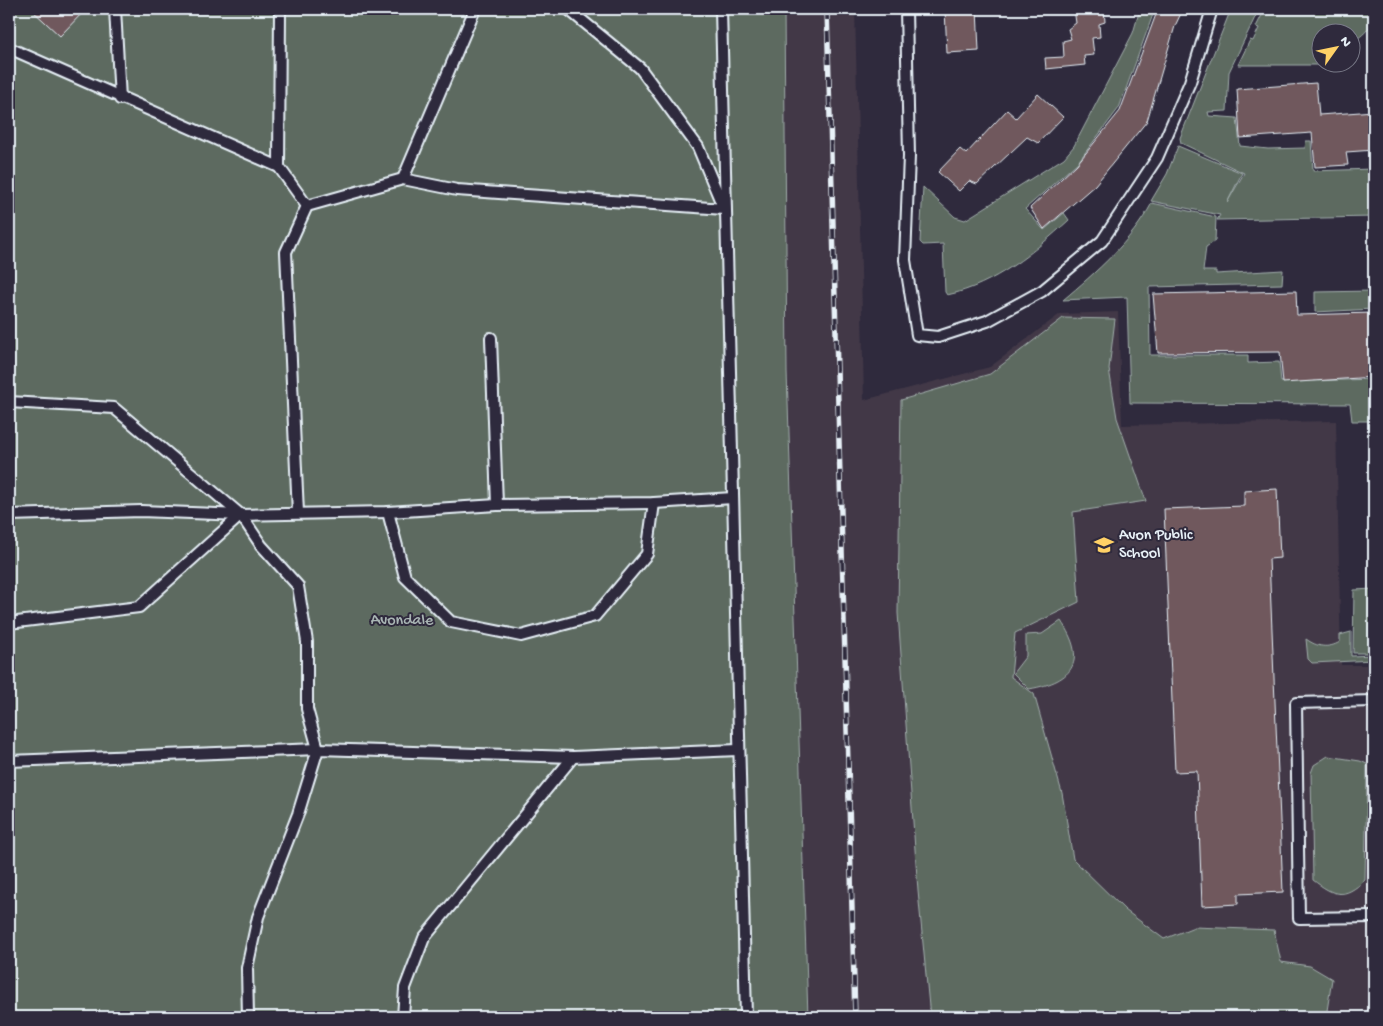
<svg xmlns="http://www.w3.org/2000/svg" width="1383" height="1026" font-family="'Gochi Hand',sans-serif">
	<rect width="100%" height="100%" fill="#2f2a3d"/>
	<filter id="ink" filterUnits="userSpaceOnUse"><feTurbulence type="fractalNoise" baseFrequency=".02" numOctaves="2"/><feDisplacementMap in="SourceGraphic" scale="10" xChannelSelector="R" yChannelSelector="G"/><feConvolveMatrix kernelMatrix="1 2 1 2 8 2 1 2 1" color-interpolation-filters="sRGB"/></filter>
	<g filter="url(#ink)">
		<path fill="#423847" d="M784 9H855L864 400 990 367 1060 314 1118 312 1122 425 1336 421 1341 665H1374V1017H808L787 372Z"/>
		<g fill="#5d6b61" stroke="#a2aeac">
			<path d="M9 9H784L787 372 808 1017H9Z"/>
			<path d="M1140 9H1155L1119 108 1078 162 1025 209 1044 230 1064 213 1069 220C1034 252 995 285 947 295L945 292 943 244 923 245 920 242 923 187 955 217 965 220 1064 158 1074 146 1133 33Z"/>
			<path d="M1231 9H1259L1229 72 1227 111 1208 112 1209 116 1237 118 1240 146 1268 149 1305 148 1306 141H1311L1313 171 1372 169 1374 175V217L1217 220 1220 215 1151 201 1167 174 1178 146 1242 173 1227 203 1244 173 1181 143 1180 138Z"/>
			<path d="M1265 9H1373C1374 29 1365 32 1351 44L1350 32H1320V62L1325 63 1321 65H1238L1250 40 1253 41 1259 28 1256 27Z"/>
			<path d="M1152 203 1216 217 1215 241 1206 247 1203 271H1216V274L1283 270 1282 284 1149 287 1150 355H1248V363L1279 362 1281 382 1374 379V421H1352L1350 404 1130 403 1127 297 1063 300C1096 272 1131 242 1152 203Z"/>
			<path d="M1374 291V309L1315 312V292Z"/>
			<path d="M1063 318 1115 319 1109 369 1117 418 1146 501 1073 512 1079 602 1015 633 1011 677 1034 694 1062 793 1073 859 1125 910 1164 939 1194 927 1274 930 1281 962 1310 966 1332 979 1326 1017H930L918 891 898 613 901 400 990 374Z"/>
			<path d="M1374 589V653H1353L1354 590Z"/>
			<path d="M1061 621C1087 660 1075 681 1029 689L1013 673 1026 656V635L1042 634Z"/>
			<path d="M1351 632V656L1374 655V660L1312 663 1308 659 1306 639C1317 647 1328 649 1340 642V635Z"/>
			<path d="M1328 756 1360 761 1367 764V772L1365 880C1344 900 1334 896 1313 880L1311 773 1314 765Z"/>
		</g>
		<g fill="#6f595d" stroke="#e8f1f8">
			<path d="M31 9H86L60 36Z"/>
			<path d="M945 9H977L979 51 947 53Z"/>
			<path d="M1074 9H1104L1105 22 1099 24 1100 37 1092 38 1094 55 1084 56 1085 65 1046 69 1045 58 1064 57 1063 41 1071 39 1068 29 1076 23Z"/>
			<path d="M1158 9H1183L1175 26 1147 121 1095 185 1044 229 1030 208 1077 164 1120 111Z"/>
			<path d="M1316 83 1319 115 1374 111V157V150L1346 152 1348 165 1315 167 1312 133 1240 138 1237 89Z"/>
			<path d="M1038 94 1063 117 1038 143 1027 137 977 184 969 181 959 191 938 172 960 149 966 154 1007 110 1016 118Z"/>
			<path d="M1296 291 1297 315 1374 313V377L1283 383 1280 352 1158 353 1153 294Z"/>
			<path d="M1277 489 1280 558 1269 559 1283 892 1238 894V904L1202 906 1197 771 1175 772 1164 509 1244 506V491Z"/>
		</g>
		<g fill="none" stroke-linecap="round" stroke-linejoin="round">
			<defs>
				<g id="service">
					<path d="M115 9 120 99"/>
					<path d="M721 9 746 1017"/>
					<path d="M906 9 909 156 905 260 917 335 938 337 987 321 1042 291 1102 241 1157 158 1190 82 1212 9"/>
					<path d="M9 48 279 167 307 206"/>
					<path d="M279 167 280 9"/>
					<path d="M403 179 475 9"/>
					<path d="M307 206 403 179 457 190 724 209 698 147 640 68 568 9"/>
					<path d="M491 338 497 505"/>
					<path d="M9 402 114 408 241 515 261 545 298 586 307 642V709L318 749 298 814 258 917 247 968 248 1017"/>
					<path d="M388 512 405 577 451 622 521 636 595 616 647 554 654 503"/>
					<path d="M298 513 286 252 307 206"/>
					<path d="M9 515 141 511 241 515 388 512 497 505 654 503 733 498"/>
					<path d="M9 623 139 607 241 515"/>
					<path d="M1374 701 1296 703 1299 918 1374 917"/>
					<path d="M9 761 318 749 573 757 738 750"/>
					<path d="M403 1017 405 988 424 938 573 757"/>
				</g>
			</defs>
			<use href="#service" stroke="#e8f1f8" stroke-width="14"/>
			<use href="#service" stroke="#2f2a3d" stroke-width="10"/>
			<defs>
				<path id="rail" d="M827 9 855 1017"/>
			</defs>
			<use href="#rail" stroke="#e8f1f8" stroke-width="5.5"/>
			<use href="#rail" stroke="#2f2a3d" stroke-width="4" stroke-dasharray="11" stroke-linecap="butt"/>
		</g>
	</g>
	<defs>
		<symbol id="school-bare" viewBox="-9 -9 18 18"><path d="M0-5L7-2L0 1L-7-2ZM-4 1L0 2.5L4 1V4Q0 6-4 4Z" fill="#ffd166" stroke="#2f2a3d" stroke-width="2.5" paint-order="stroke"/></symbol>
	</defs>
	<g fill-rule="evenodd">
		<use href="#school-bare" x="1090" y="531" width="28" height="28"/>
	</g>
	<g text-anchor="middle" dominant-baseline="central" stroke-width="4" stroke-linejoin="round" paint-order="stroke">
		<g font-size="16" fill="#e8f1f8" stroke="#2f2a3d" text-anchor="start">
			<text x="1119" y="536">Avon Public<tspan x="1119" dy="18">School</tspan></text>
		</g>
		<g font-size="16" fill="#a9b5b4" stroke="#2f2a3d">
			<text x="402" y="621">Avondale</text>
		</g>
	</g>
	<rect width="1383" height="1026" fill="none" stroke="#2f2a3d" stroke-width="30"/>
	<rect x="15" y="15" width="1353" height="996" fill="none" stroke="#e8f1f8" stroke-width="2" filter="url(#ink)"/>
	<g transform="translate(1336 48) rotate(57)"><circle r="24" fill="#2f2a3d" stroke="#797a88"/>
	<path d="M0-4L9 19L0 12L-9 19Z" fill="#ffd166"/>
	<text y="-8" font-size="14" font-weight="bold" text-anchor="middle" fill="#e8f1f8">N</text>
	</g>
</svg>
